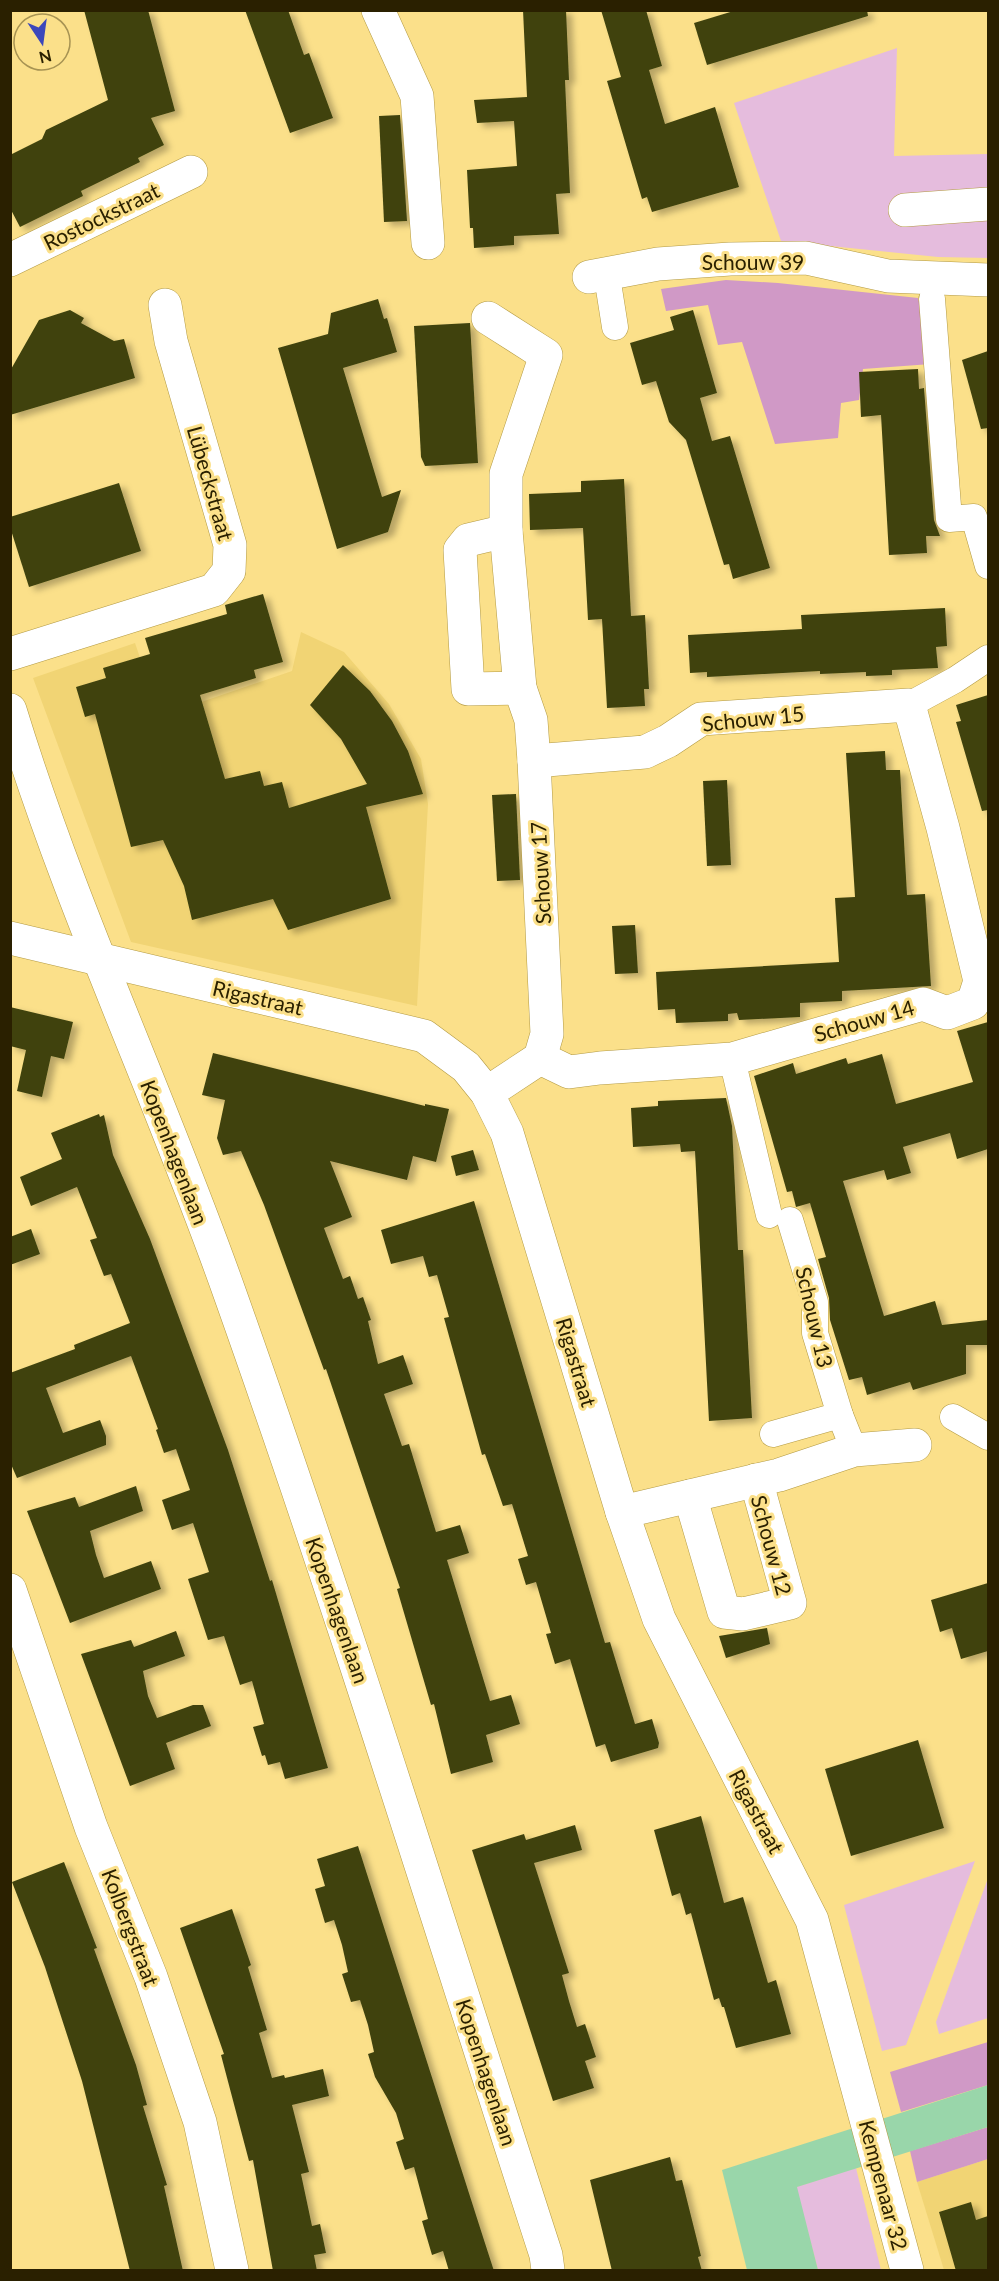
<svg xmlns="http://www.w3.org/2000/svg" width="999" height="2281" font-family="Lato,sans-serif">
	<defs>
		<filter id="shadow"><feDropShadow dx="6" dy="4" stdDeviation="3" flood-color="#0004"/></filter>
	</defs>
	<rect width="100%" height="100%" fill="#fbe08a"/>
	<g fill="#f1d474">
		<path d="M301 632 344 652 389 704 421 759 428 804 417 1006 131 942 33 678 135 643 156 705 178 710 292 671Z"/>
		<path d="M988 2159V2270H944L917 2182Z"/>
	</g>
	<g fill="#e5bcdd">
		<path d="M897 48 894 156 988 154V258L938 257 781 241 734 103Z"/>
		<path d="M975 1861 906 2045 882 2051 844 1905Z"/>
		<path d="M988 1878V2018L939 2034 936 2022Z"/>
		<path d="M856 2168 881 2270H818L796 2187Z"/>
	</g>
	<g fill="#d099c6">
		<path d="M726 280 778 283 918 298 929 338 931 364 863 369 859 400 841 403 838 438 775 444 742 342 718 345 708 305 666 311 661 289Z"/>
		<path d="M988 2042V2085L901 2112 890 2072Z"/>
		<path d="M988 2127V2159L917 2182 910 2151Z"/>
	</g>
	<path fill="#99d6aa" d="M988 2085V2127L797 2187 818 2270H747L722 2170Z"/>
	<g fill="#3f4310" filter="url(#shadow)">
		<path d="M84 10H148L175 111 151 118 164 145 138 158 140 162 81 191 83 196 20 227 10 208V155L42 139 46 130 108 100Z"/>
		<path d="M245 10H288L304 55 309 53 333 118 290 133Z"/>
		<path d="M523 10H566L569 80H565L570 193 556 194 559 234 514 236V245L474 248 473 228H470L467 170 517 166 514 121 477 123 474 100 527 97Z"/>
		<path d="M601 10H646L662 66 649 70 665 124 715 107 739 187 652 212 647 197 642 199 607 81 621 77Z"/>
		<path d="M737 10H867L868 16 707 65 694 23Z"/>
		<path d="M400 115 407 221 384 222 379 116Z"/>
		<path d="M378 299 384 319 387 318 397 352 343 368 382 497 401 490 388 532 337 549 278 348 328 334 331 313Z"/>
		<path d="M70 310 84 318 81 323 114 341 124 339 135 378 10 415V371L39 320Z"/>
		<path d="M693 310 717 393 700 398 712 441 730 436 770 568 733 579 729 564 724 565 686 440 669 422 656 381 642 385 630 343 674 330 670 317Z"/>
		<path d="M470 323 478 463 425 466 421 457 414 326Z"/>
		<path d="M988 351V428L981 429 962 360Z"/>
		<path d="M918 369 919 389 924 388 934 520 940 536H926L927 553 889 555 881 415 861 417 859 372Z"/>
		<path d="M624 479 631 616 645 615 649 689H644L645 706 607 708 602 619 588 620 583 528 530 530 529 494 581 492V481Z"/>
		<path d="M119 483 141 551 29 587 10 527V517Z"/>
		<path d="M263 594 283 662 254 670 256 678 200 695 225 779 260 771 264 786 282 782 289 808 367 784 341 739 310 705 343 665 370 691 392 721 408 751 423 794 366 807 391 899 288 930 273 899 192 920 184 886 163 840 131 847 95 714 85 717 76 687 106 678 103 668 150 654 145 638 227 614 225 605Z"/>
		<path d="M945 608 947 646 936 647 938 668 892 670V675L866 676V672L820 674V671L707 677V672L690 673 688 635 802 629 801 615Z"/>
		<path d="M988 695V810L982 811 956 722 961 721 956 705Z"/>
		<path d="M885 751 886 770H900L907 895 925 894 931 986 842 991V1001L800 1003V1017L739 1020 737 1013 728 1014V1021L676 1023 675 1009 658 1010 656 972 839 962 835 898 855 897 846 753Z"/>
		<path d="M727 780 731 865 707 866 703 781Z"/>
		<path d="M516 794 520 880 497 881 492 795Z"/>
		<path d="M635 925 638 973 615 974 612 926Z"/>
		<path d="M10 1007 73 1022 64 1059 51 1056 42 1097 17 1091 26 1050 10 1046Z"/>
		<path d="M988 1022V1149L957 1159 950 1133 903 1147 911 1173 887 1180 884 1170 843 1181 884 1316 935 1301 942 1325 988 1320V1345H966V1374L913 1390 910 1382 867 1395 862 1377 849 1380 830 1320 829 1298 818 1259 826 1257 810 1203 796 1207 792 1191 787 1192 754 1076 793 1063 796 1074 846 1058 848 1064 882 1054 896 1104 973 1082 957 1031Z"/>
		<path d="M213 1053 425 1106V1104L449 1109 436 1162 413 1156 407 1180 330 1161 352 1217 324 1228 343 1279 350 1276 358 1299 363 1297 371 1320 368 1321 378 1364 403 1355 413 1384 384 1394 402 1446 409 1444 436 1532 460 1525 469 1553 447 1560 490 1701 511 1695 520 1724 486 1735 493 1762 451 1774 434 1704 431 1705 397 1589 400 1588 326 1369 324 1370 264 1205 241 1151 223 1155 217 1138 225 1100 202 1095Z"/>
		<path d="M726 1098 732 1126 738 1250H743L752 1418 709 1421 695 1151 681 1152 680 1144 633 1147 631 1108 658 1106V1101Z"/>
		<path d="M99 1114 100 1117 104 1115 113 1155 150 1239 228 1450 270 1581 272 1580 328 1768 285 1779 280 1762 268 1765 265 1755 262 1756 253 1727 264 1724 252 1681 240 1685 224 1636 208 1640 188 1579 209 1572 193 1523 172 1530 162 1500 190 1490 176 1449 164 1453 156 1430 158 1429 131 1356 46 1388 63 1433 100 1420 106 1436V1445L17 1478 10 1462V1373L75 1349 74 1345 130 1323 111 1274 104 1276 90 1240 97 1238 77 1187 31 1206 20 1177 62 1159 51 1133Z"/>
		<path d="M473 1150 479 1170 456 1176 451 1156Z"/>
		<path d="M474 1201 605 1643 610 1642 635 1724 652 1719 659 1743 658 1748 611 1762 605 1744 596 1747 570 1659 555 1664 546 1634 551 1633 536 1582 526 1585 518 1559 528 1556 512 1504 503 1506 485 1454 482 1455 444 1318 449 1317 437 1275 429 1277 423 1256 391 1264 381 1230Z"/>
		<path d="M31 1229 40 1254 10 1265V1237Z"/>
		<path d="M136 1486 143 1511 90 1531 96 1555 104 1578 151 1561 161 1589 70 1623 27 1511 75 1497 79 1507Z"/>
		<path d="M988 1583V1651L961 1659 952 1628 940 1632 931 1600Z"/>
		<path d="M767 1628 770 1644 726 1658 719 1636Z"/>
		<path d="M176 1631 185 1656 143 1671 148 1696 157 1718 193 1705H203L211 1726 166 1743 175 1769 130 1786 81 1654 131 1640 134 1647Z"/>
		<path d="M918 1740 944 1828 851 1856 825 1769Z"/>
		<path d="M701 1816 724 1903 743 1897 768 1983 776 1980 791 2034 736 2048 724 2007H722L719 1998 714 2000 691 1913 686 1915 680 1893 672 1896 654 1830Z"/>
		<path d="M575 1825 582 1850 534 1863 569 1973 562 1975 569 2001 577 2027 585 2024 596 2057 585 2061 594 2088 553 2101 472 1850 524 1834 526 1840Z"/>
		<path d="M358 1846 483 2237 494 2271H449L443 2251 432 2255 422 2221 428 2219 414 2167 405 2170 396 2142 404 2139 396 2113 375 2077 368 2054 374 2052 368 2025 360 2000 351 2002 342 1974 348 1972 342 1945 334 1920 325 1923 315 1889 325 1886 317 1859Z"/>
		<path d="M64 1862 97 1948 94 1949 136 2065 147 2105 143 2106 167 2185 164 2186 183 2271H130L82 2081 45 1967 12 1882Z"/>
		<path d="M232 1909 251 1965 248 1967 267 2030 259 2033 272 2078 284 2075 285 2078 323 2069 329 2096 292 2105 309 2172 301 2174 312 2226 320 2224 326 2253 314 2255 317 2271H273L253 2160 249 2161 221 2055 224 2054 180 1928Z"/>
		<path d="M670 2157 676 2181 682 2180 701 2256 698 2257 702 2271H612L590 2180Z"/>
		<path d="M971 2202 976 2220 988 2216V2271H956L939 2212Z"/>
	</g>
	<g fill="none" stroke-linecap="round" stroke-linejoin="round">
		<defs>
			<g id="pedestrian">
				<path d="M609 289 615 327"/>
				<path d="M932 299 949 519 974 517 988 566"/>
				<path d="M909 705 955 680 988 658"/>
				<path d="M732 1059 769 1215"/>
				<path d="M790 1220 815 1302V1333L840 1415 854 1450"/>
				<path d="M953 1417 988 1437"/>
				<path d="M773 1434 840 1415"/>
			</g>
			<g id="minor">
				<path d="M378 10 417 96 428 243"/>
				<path d="M905 210 988 204"/>
				<path d="M10 260 191 172"/>
				<path d="M589 277 658 264 730 259 806 258 888 276 988 280"/>
				<path d="M488 318 546 355 506 474V531L520 688 531 720 534 761 547 1034 540 1058"/>
				<path d="M506 531 468 540 460 550 468 689 520 688"/>
				<path d="M10 654 214 590 229 571 230 545 171 341 165 305"/>
				<path d="M10 710C71 910 161 1098 230 1294 343 1612 442 1934 546 2255L548 2270"/>
				<path d="M487 1093 540 1058 569 1072 600 1068 732 1059 923 1004 947 1013 973 1003 980 981 943 828 909 705 701 719 668 741 645 752 534 761"/>
				<path d="M690 1496 724 1612 743 1614 790 1603 756 1480"/>
				<path d="M622 1512 779 1475 854 1450 915 1445"/>
				<path d="M10 1590 91 1827 151 1977 200 2122 232 2270"/>
			</g>
			<path id="tertiary" d="M10 938 424 1036 466 1067 487 1093 507 1133 622 1512 659 1619 812 1920 907 2270"/>
		</defs>
		<use href="#pedestrian" stroke="#b39a43" stroke-width="27"/>
		<use href="#minor" stroke="#b39a43" stroke-width="34"/>
		<use href="#tertiary" stroke="#b39a43" stroke-width="34"/>
		<use href="#pedestrian" stroke="#fff" stroke-width="26"/>
		<use href="#minor" stroke="#fff" stroke-width="33"/>
		<use href="#tertiary" stroke="#fff" stroke-width="33"/>
	</g>
	<g text-anchor="middle" dominant-baseline="central" stroke-width="6" stroke-linejoin="round" paint-order="stroke">
		<g font-size="21" fill="#2a2000" stroke="#fbe08a">
			<text transform="translate(101 216) rotate(-26)">Rostockstraat</text>
			<text x="753" y="261">Schouw 39</text>
			<text transform="translate(211 483) rotate(74)">Lübeckstraat</text>
			<text transform="translate(753 718) rotate(-6)">Schouw 15</text>
			<text transform="translate(540 873) rotate(-93)">Schouw 17</text>
			<text transform="translate(258 997) rotate(13)">Rigastraat</text>
			<text transform="translate(864 1020) rotate(-16)">Schouw 14</text>
			<text transform="translate(175 1152) rotate(69)">Kopenhagenlaan</text>
			<text transform="translate(815 1317) rotate(77)">Schouw 13</text>
			<text transform="translate(577 1362) rotate(73)">Rigastraat</text>
			<text transform="translate(772 1545) rotate(75)">Schouw 12</text>
			<text transform="translate(338 1610) rotate(71)">Kopenhagenlaan</text>
			<text transform="translate(757 1811) rotate(62)">Rigastraat</text>
			<text transform="translate(131 1927) rotate(69)">Kolbergstraat</text>
			<text transform="translate(487 2072) rotate(72)">Kopenhagenlaan</text>
			<text transform="translate(884 2185) rotate(75)">Kempenaar 32</text>
		</g>
	</g>
	<rect width="999" height="2281" fill="none" stroke="#2a2000" stroke-width="24"/>
	<g transform="translate(42 42) rotate(167)"><circle r="28" fill="#fbe08a" stroke="#a79353" stroke-width="1.5"/>
	<path d="M0-4.5L10 22L0 15L-10 22Z" fill="#3c47bb"/>
	<text y="-9" font-size="16" font-weight="bold" text-anchor="middle" fill="#2a2000">N</text>
	</g>
</svg>
